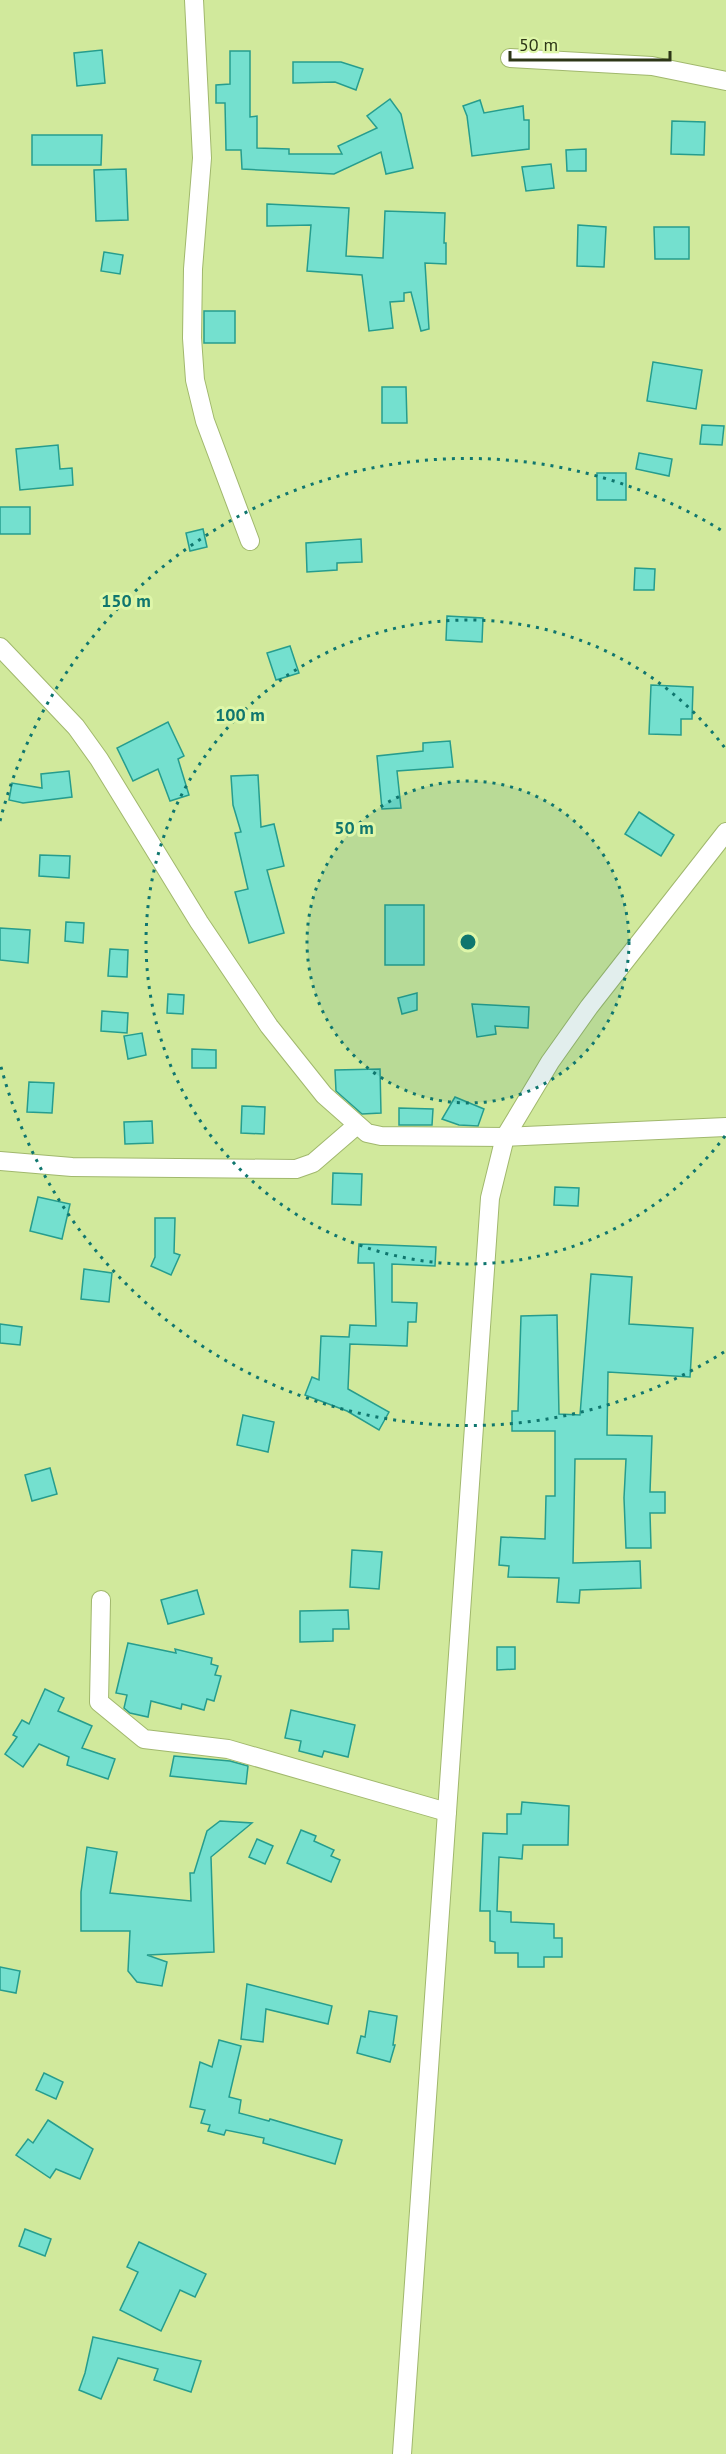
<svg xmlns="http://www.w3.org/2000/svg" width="726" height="2454" font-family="'PT Sans',sans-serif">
	<rect width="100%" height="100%" fill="#d1e99c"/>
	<g fill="#74e0cf" stroke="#269d8e" stroke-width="1.5">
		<path d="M102 50 105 83 77 86 74 53Z"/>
		<path d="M230 51H250V117L257 116V148L289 149V154H342L338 146 377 128 367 116 390 99 401 114 413 168 386 174 381 152 334 174 242 169 241 150H226L225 103H216V85L230 84Z"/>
		<path d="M293 62H341L363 69 356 90 335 82 293 83Z"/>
		<path d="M480 100 484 113 523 106 524 120H529V149L472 156 467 116 463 106Z"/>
		<path d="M672 121 705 122 704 155 671 154Z"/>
		<path d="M32 135H102L101 165H32Z"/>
		<path d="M586 149V171H567L566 150Z"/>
		<path d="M551 164 554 188 526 191 522 167Z"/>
		<path d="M126 169 128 220 96 221 94 170Z"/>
		<path d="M267 204 349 208 346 256 383 258 385 211 445 213 444 243H446V264L425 263 429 329 421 331 411 292 404 293V301L390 302 393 328 369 331 362 275 307 271 311 225 267 226Z"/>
		<path d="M578 225 606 227 604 267 577 266Z"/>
		<path d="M654 227H689V259H655Z"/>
		<path d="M104 252 123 255 120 274 101 271Z"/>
		<rect x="204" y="311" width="31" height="32"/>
		<path d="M653 362 702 370 696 409 647 401Z"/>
		<path d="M382 387H406L407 423H382Z"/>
		<path d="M702 425 724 426 722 445 700 444Z"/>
		<path d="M58 445 60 469 72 468 73 485 20 490 16 449Z"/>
		<path d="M639 453 672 459 669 476 636 469Z"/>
		<rect x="597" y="473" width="29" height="27"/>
		<rect x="0" y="507" width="30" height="27"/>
		<path d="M203 529 207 547 190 551 186 533Z"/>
		<path d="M361 539 362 562 337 563V570L307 572 306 543Z"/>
		<path d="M635 568 655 569 654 590H634Z"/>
		<path d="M447 616 483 618 482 642 446 640Z"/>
		<path d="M290 646 299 673 276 680 267 653Z"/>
		<path d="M651 685 693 687 692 719H681V735L649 734Z"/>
		<path d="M168 722 184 756 178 759 189 795 170 801 158 769 133 781 117 748Z"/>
		<path d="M450 741 453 767 397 771 401 808 382 809 377 756 423 751V743Z"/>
		<path d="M69 771 72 797 23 803 9 800 12 783 42 788 41 774Z"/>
		<path d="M258 775 261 827 274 824 284 866 267 870 284 933 249 943 235 892 248 889 235 833 241 832 233 805 231 776Z"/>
		<path d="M639 812 674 835 661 856 625 834Z"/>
		<path d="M40 855 70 856 69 878 39 876Z"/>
		<rect x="385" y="905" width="39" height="60"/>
		<path d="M66 922 84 923 83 943 65 941Z"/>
		<path d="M0 928 30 930 28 963 0 960Z"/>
		<path d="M110 949 128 950 127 977 108 976Z"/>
		<path d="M417 993V1010L402 1014 398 998Z"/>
		<path d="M168 994 184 995 183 1014 167 1013Z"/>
		<path d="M472 1004 529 1007 528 1028 495 1026 496 1034 477 1037Z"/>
		<path d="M102 1011 128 1013 127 1033 101 1031Z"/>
		<path d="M142 1033 146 1055 128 1059 124 1036Z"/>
		<path d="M192 1049 216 1050V1068H192Z"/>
		<path d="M380 1069 381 1113 362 1114 336 1091 335 1070Z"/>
		<path d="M29 1082 54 1083 52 1113 27 1112Z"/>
		<path d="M455 1097 484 1109 478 1126 459 1125 442 1119Z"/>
		<path d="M242 1106 265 1107 264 1134 241 1133Z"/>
		<path d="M399 1108 433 1109 432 1125H399Z"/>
		<path d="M152 1121 153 1143 125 1144 124 1122Z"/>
		<path d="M333 1173 362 1174 361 1205 332 1204Z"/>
		<path d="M555 1187 579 1188 578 1206 554 1205Z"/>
		<path d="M38 1197 70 1204 62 1239 30 1231Z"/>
		<path d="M155 1218H175L174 1253 180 1255 171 1275 151 1266 155 1257Z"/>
		<path d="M359 1244 436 1247 435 1266 392 1264V1302L417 1303 416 1322H408L407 1346 350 1344 348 1389 389 1412 379 1430 347 1411 305 1395 312 1377 319 1380 321 1336 349 1337 350 1325 376 1326 374 1263H358Z"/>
		<path d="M84 1269 112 1273 109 1302 81 1299Z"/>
		<path d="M591 1274 632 1277 629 1324 693 1328 690 1377 608 1372 607 1435 652 1436 650 1492H665V1513H650L651 1548H626L624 1498 626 1459H575L573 1563 640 1561 641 1588 580 1590 579 1603 557 1602 559 1578 508 1577 509 1566 499 1565 501 1537 545 1539 546 1496H555V1431H512V1411H518L521 1316 557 1315 559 1414 580 1415Z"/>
		<path d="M0 1324 22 1327 20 1345 0 1343Z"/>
		<path d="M243 1415 274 1422 268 1452 237 1445Z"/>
		<path d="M50 1468 57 1494 32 1501 25 1475Z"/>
		<path d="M352 1550 382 1552 379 1589 350 1587Z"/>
		<path d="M197 1590 204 1614 168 1624 161 1600Z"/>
		<path d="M348 1610 349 1629H333V1641L300 1642V1611Z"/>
		<path d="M128 1643 176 1653 175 1649 212 1658 211 1664 218 1666 215 1675 221 1676 214 1701 207 1699 204 1710 182 1704 181 1709 151 1701 148 1717 130 1713 124 1708 127 1695 116 1693Z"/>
		<path d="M497 1647H515V1669L497 1670Z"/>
		<path d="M45 1689 64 1698 58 1711 92 1726 82 1748 115 1759 108 1779 67 1765 69 1757 39 1744 23 1767 5 1754 17 1737 13 1735 22 1720 29 1724Z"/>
		<path d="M291 1710 355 1725 348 1757 324 1751 322 1757 299 1751 301 1741 285 1738Z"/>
		<path d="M174 1756 230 1761 248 1766 246 1784 170 1776Z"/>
		<path d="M522 1802 569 1806 568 1845H523L522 1859 499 1857 497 1911 511 1912V1922L554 1924V1938H562V1957H544V1967H518V1953H495V1942L490 1941V1911H480L483 1833 507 1834V1814H521Z"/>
		<path d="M220 1821 252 1823 211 1857 214 1952 147 1955 167 1962 162 1986 137 1982 128 1971 130 1931H81V1892L87 1847 117 1852 110 1893 191 1901 190 1873H194L207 1831Z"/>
		<path d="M301 1830 316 1836 314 1841 334 1850 331 1856 340 1860 331 1882 287 1863Z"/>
		<path d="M257 1839 273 1846 265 1864 249 1857Z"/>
		<path d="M0 1967 20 1971 16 1993 0 1990Z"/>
		<path d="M247 1984 332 2006 328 2024 266 2009 263 2042 241 2039Z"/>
		<path d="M369 2011 397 2016 393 2045H395L390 2062 357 2053 361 2036 365 2037Z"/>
		<path d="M219 2040 241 2046 229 2097 241 2100 239 2113 269 2121 270 2119 342 2140 335 2164 263 2143 264 2138 226 2130 224 2135 208 2131 210 2125 201 2123 205 2110 190 2107 200 2062 212 2067Z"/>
		<path d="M44 2073 63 2082 56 2099 36 2090Z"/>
		<path d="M48 2120 93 2149 80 2179 56 2169 50 2178 16 2155 28 2139 33 2143Z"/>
		<path d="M25 2229 51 2239 45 2256 19 2246Z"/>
		<path d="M139 2242 206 2274 195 2297 180 2290 161 2331 120 2310 138 2272 127 2267Z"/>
		<path d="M93 2337 201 2361 191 2392 154 2380 158 2369 118 2358 101 2399 79 2390 85 2373Z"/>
	</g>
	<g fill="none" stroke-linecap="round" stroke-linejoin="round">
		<defs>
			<g id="minor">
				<path d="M194 0 202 158 193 269 192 338 195 380 205 421 250 541"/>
				<path d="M510 58 652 66 726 81"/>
				<path d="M0 647 76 727 99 759 199 922 269 1026 324 1095 367 1133 381 1136 505 1137 726 1127"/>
				<path d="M0 1161 72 1167 296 1169 313 1163 357 1125"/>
				<path d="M101 1600 99 1702 144 1739 228 1749 447 1812"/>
				<path d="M402 2454 490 1198 505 1137 550 1062 589 1007 726 832"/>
			</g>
		</defs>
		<use href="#minor" stroke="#a1b86d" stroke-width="20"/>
		<use href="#minor" stroke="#fff" stroke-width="18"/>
	</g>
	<circle cx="468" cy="942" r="161" fill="#0f766e" fill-opacity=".12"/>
	<g fill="none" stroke="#0f766e" stroke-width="3" stroke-dasharray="3 6">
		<circle cx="468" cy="942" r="161"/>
		<path d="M725 1136A322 322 0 1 1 725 748"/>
		<path d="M724 1352A483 483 0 0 1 0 1063M0 821A483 483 0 0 1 724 532"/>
	</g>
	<circle cx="468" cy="942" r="9" fill="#0f766e" stroke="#def6a9" stroke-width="3"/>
	<g font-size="18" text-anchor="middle" font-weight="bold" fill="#0f766e" stroke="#def6a9" stroke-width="6" stroke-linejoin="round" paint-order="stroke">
		<text x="126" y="607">150 m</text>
		<text x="240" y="721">100 m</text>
		<text x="354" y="834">50 m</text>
	</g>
	<path d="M510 51v9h160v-9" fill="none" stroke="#2d3617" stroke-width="3"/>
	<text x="519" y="51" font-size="18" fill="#2d3617" stroke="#def6a9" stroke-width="4.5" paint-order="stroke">50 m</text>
</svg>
